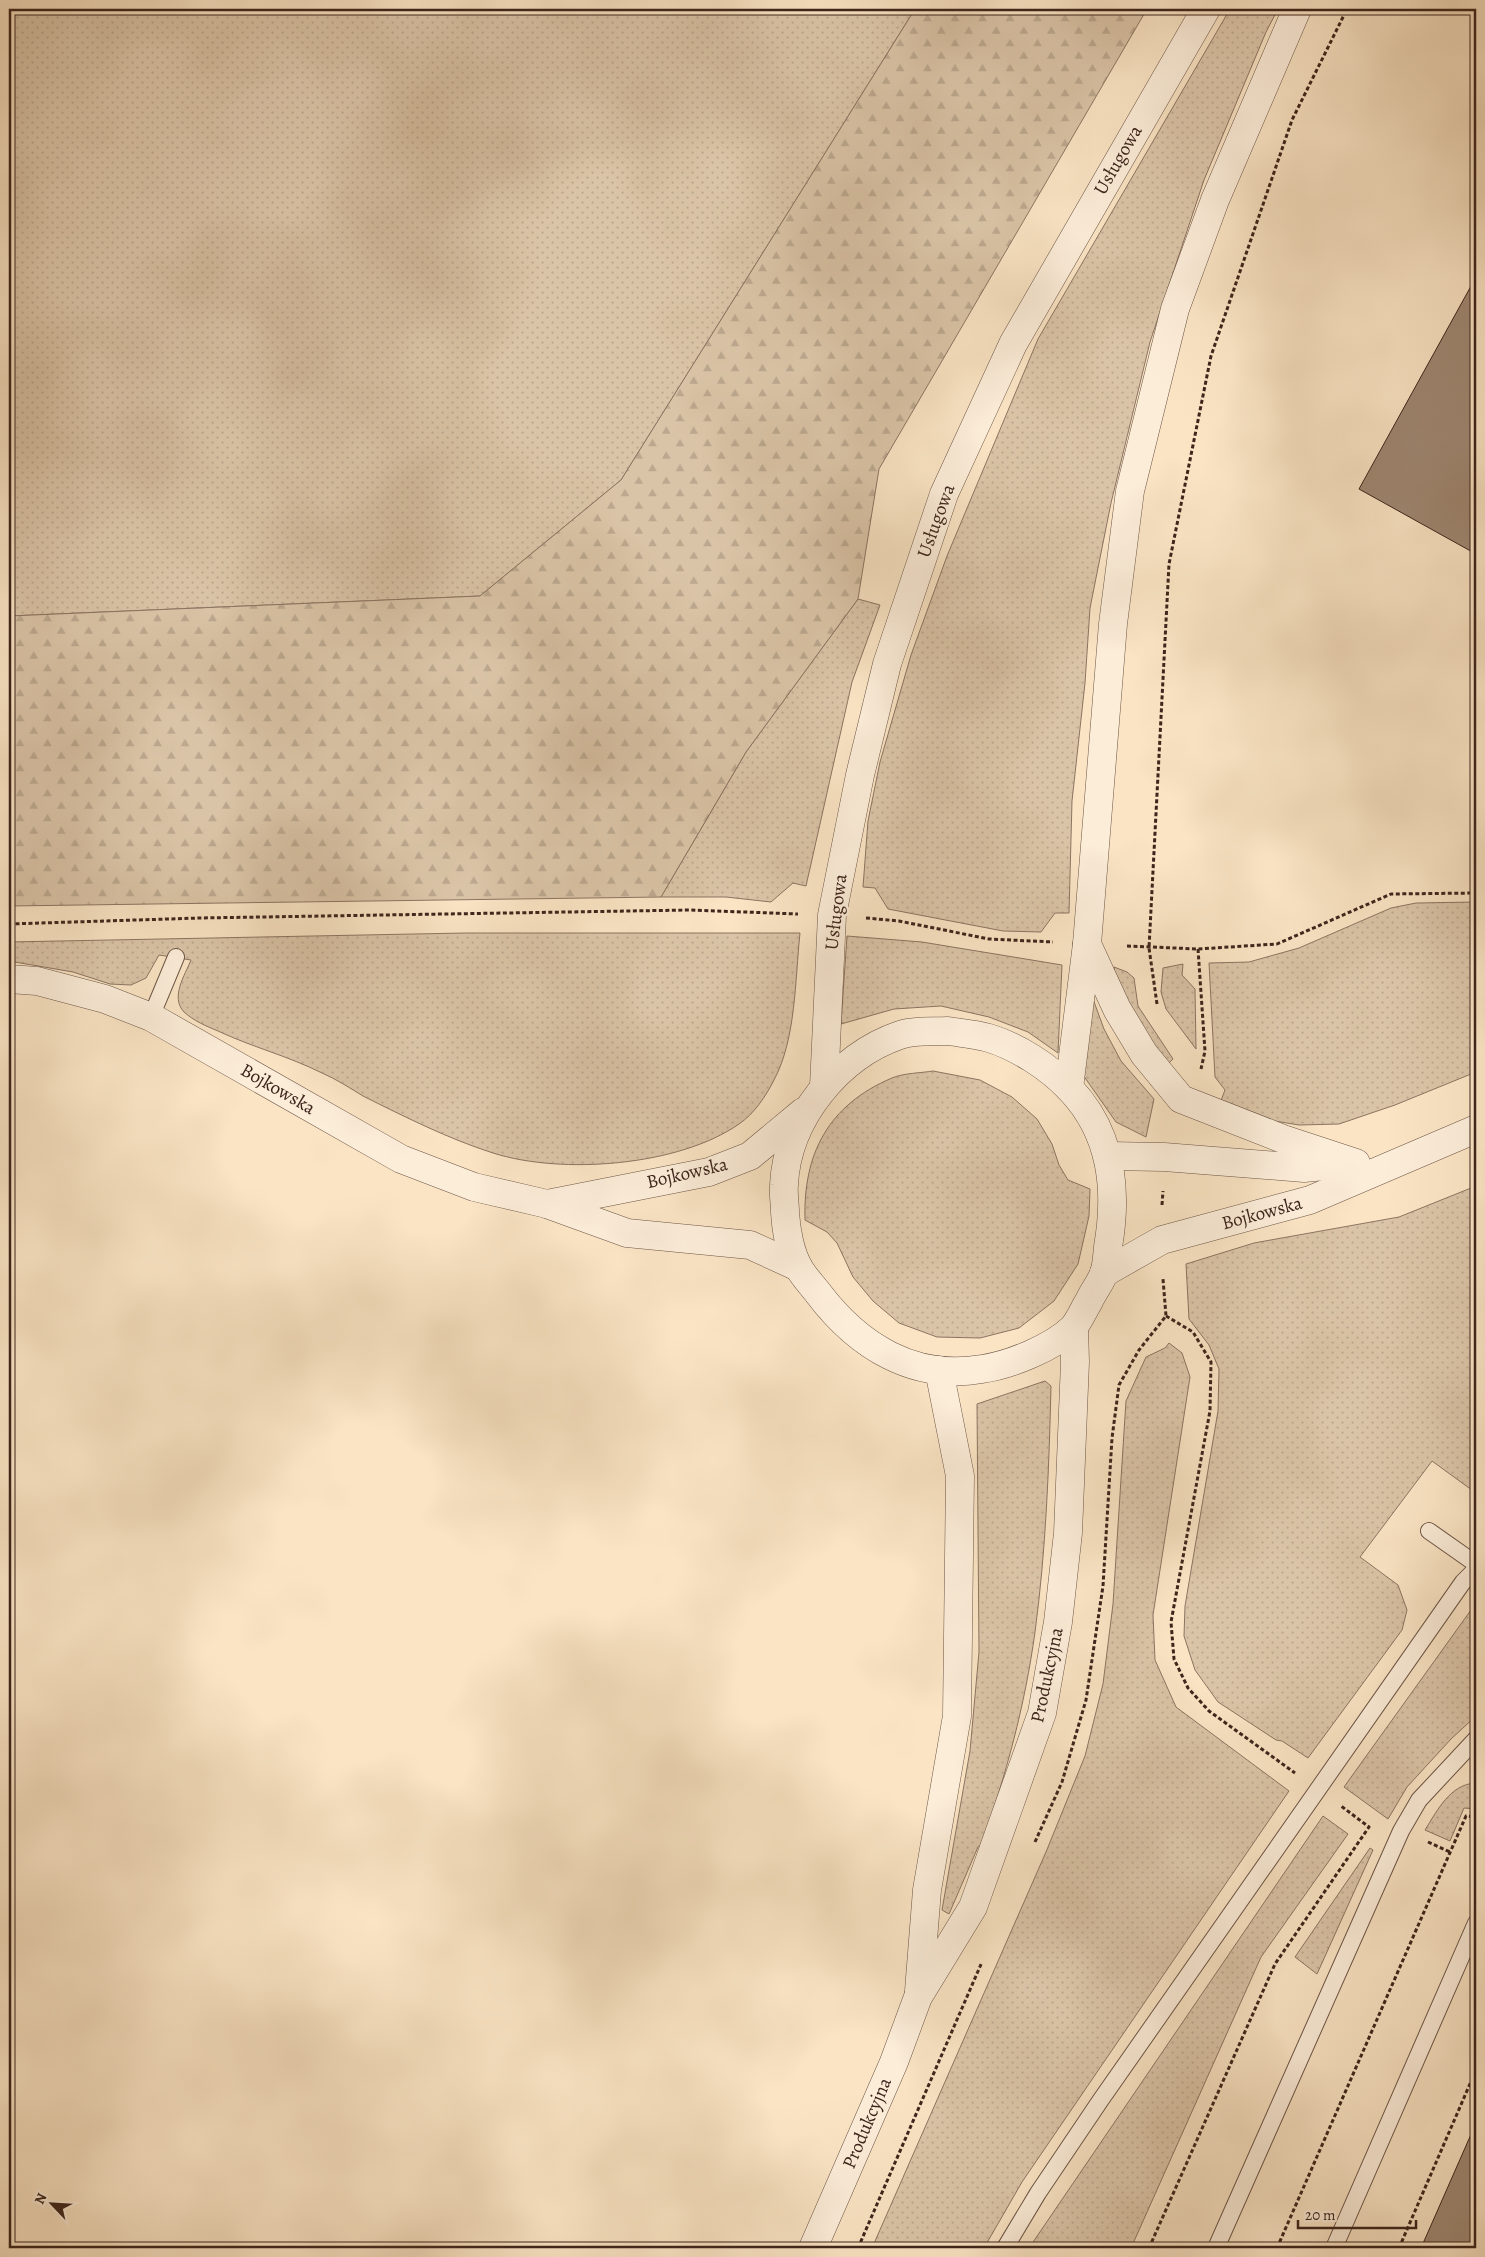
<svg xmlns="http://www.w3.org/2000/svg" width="1485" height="2257" font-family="Alegreya,serif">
	<defs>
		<pattern id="grass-dots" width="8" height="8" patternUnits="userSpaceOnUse" patternTransform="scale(1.25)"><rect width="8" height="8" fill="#dac4a7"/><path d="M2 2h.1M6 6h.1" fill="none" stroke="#bca88f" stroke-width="1.8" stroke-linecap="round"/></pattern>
		<pattern id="forest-firs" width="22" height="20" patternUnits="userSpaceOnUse" patternTransform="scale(1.25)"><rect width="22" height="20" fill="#dac4a7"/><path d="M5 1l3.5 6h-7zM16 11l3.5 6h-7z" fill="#bca88f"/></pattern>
	</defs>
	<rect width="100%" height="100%" fill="#fae4c4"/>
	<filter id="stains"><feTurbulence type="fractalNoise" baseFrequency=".004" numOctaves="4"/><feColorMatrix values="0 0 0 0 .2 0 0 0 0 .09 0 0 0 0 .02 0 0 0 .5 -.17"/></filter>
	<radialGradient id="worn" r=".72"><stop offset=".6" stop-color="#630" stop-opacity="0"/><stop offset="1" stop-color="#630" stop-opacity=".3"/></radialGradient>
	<g fill="url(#grass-dots)" stroke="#8c7462">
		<path d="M9 9H915L621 480 480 596 9 616Z"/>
		<path d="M1230 9H1278L1266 32 1204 180 1150 342 1111 503 1090 608 1085 683 1072 801 1069 913H1055L1041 932 1003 931 888 909 875 888 863 887 868 821 880 762 911 655 947 556 1038 339Z"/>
		<path d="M858 599 880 605 852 682 806 886 793 883 771 902 726 897H661L746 752Z"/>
		<path d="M1476 902V1072L1395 1105 1339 1124 1299 1125 1256 1118 1220 1103 1225 1090 1215 1077 1209 963 1249 962 1299 948 1391 908 1416 903Z"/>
		<path d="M465 933H800C795 980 796 1039 774 1080 766 1096 754 1114 739 1124 679 1166 562 1175 493 1153 449 1139 405 1117 363 1096 350 1088 336 1079 322 1073 288 1056 252 1047 218 1031 206 1026 194 1021 184 1012 170 997 185 975 191 960L159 955 146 978 131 985 110 984 73 972 9 961V942Z"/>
		<path d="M847 936 922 942 1062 965 1058 1053 1028 1032 989 1017 941 1006 894 1009 841 1024Z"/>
		<path d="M1183 964 1182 975 1195 989 1196 1049 1166 1009 1161 992 1163 968Z"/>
		<path d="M1114 967 1127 972 1134 978 1138 1006 1173 1059 1168 1064 1152 1051 1117 989Z"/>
		<path d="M1093 999 1104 1029 1121 1061 1154 1099 1146 1137 1116 1122 1083 1075Z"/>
		<path d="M933 1071 980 1080 1012 1097 1037 1119 1052 1144 1059 1165 1068 1180 1090 1189 1089 1216 1078 1264 1054 1301 1019 1328 980 1338 937 1337 899 1323 873 1301 853 1277 837 1243 827 1232 805 1220C803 1154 828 1105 892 1078 904 1073 921 1073 933 1071Z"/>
		<path d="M1476 1186V1493L1432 1461 1360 1557 1398 1585 1407 1610 1402 1630 1308 1758 1282 1741 1276 1740 1218 1702 1195 1670 1184 1636 1185 1606 1218 1411 1219 1369 1209 1345 1189 1319 1186 1264 1254 1243 1399 1217Z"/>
		<path d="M1169 1343 1182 1353 1190 1377 1153 1615 1155 1660 1176 1707 1289 1791 1022 2182 984 2248H872L1046 1852 1085 1756 1103 1684 1113 1604 1126 1401 1146 1357 1165 1348Z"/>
		<path d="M1045 1381 1051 1386C1049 1468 1046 1550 1035 1632 1025 1705 1006 1776 981 1845L978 1847 949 1914 942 1910 970 1751 979 1652 977 1404Z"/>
		<path d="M1476 1603V1716L1451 1739 1407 1787 1388 1819 1344 1787Z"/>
		<path d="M1476 1783V1809L1464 1808 1450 1841 1425 1830C1437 1811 1450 1784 1476 1783Z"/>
		<path d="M1323 1816 1348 1834 1261 1957 1131 2248H1029Z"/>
		<path d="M1370 1848 1373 1850 1317 1974 1295 1957Z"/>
	</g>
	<path fill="url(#forest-firs)" stroke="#8c7462" d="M915 9H1147L879 469 858 599 746 752 661 897 9 906V616L480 596 621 480Z"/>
	<g fill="#9f8873" stroke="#3d251c">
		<path d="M1476 277V554L1359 489Z"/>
		<path d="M1476 743V777L1473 770 1472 757Z"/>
		<path d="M1476 2123V2248H1421Z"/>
	</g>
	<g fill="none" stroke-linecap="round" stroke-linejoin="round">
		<defs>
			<g id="service">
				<path d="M151 1017 176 957"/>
				<path d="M1429 1531 1476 1564"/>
				<path d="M1005 2248 1038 2193 1100 2101 1463 1582 1476 1569"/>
				<path d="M1216 2248 1401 1831 1419 1800 1476 1739"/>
				<path d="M1334 2248 1476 1923"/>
			</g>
			<g id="minor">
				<path d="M919 1991 927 1890 957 1716 960 1476 939 1370"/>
				<path d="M813 2248 894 2062 918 1997 973 1907 1042 1713 1058 1622 1068 1533 1075 1362 1074 1327"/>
			</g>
			<g id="tertiary">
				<path d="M1087 944 1117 1009 1144 1054 1181 1099 1283 1139 1356 1163"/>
				<path d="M9 979 37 981 105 999 151 1017 401 1159 474 1187 547 1204 627 1233 750 1245 798 1267"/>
				<path d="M948 1031C961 1033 976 1034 989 1038 1018 1047 1049 1067 1070 1089 1112 1133 1118 1189 1108 1247 1107 1255 1107 1265 1104 1273 1101 1282 1093 1292 1089 1301 1084 1309 1079 1321 1073 1328 1052 1348 1010 1365 982 1369 914 1381 858 1346 818 1293 812 1285 804 1277 799 1268 790 1253 786 1229 785 1212 785 1203 783 1194 784 1185 787 1119 838 1056 900 1035 914 1030 933 1032 948 1031Z"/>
				<path d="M824 1087 832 915 860 775 887 664 944 494 1013 344 1206 9"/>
				<path d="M1069 1088 1087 944 1113 624 1130 491 1175 309 1215 200 1297 9"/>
				<path d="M1108 1156 1164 1157 1304 1168 1345 1164"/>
				<path d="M547 1204 709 1172 750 1156 803 1112"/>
				<path d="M1104 1273 1162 1240 1310 1200 1476 1129"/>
			</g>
		</defs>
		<use href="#service" stroke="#6c5546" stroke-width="18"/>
		<use href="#minor" stroke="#6c5546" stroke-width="29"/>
		<use href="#tertiary" stroke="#6c5546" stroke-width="29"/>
		<g stroke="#3d251c" stroke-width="3" stroke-dasharray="4 2.5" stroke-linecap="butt">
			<path d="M866 918 899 921 989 939 1053 942"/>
			<path d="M9 924 200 918 690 910 798 914"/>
			<path d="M1127 946 1198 949 1277 944 1391 894 1476 893"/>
			<path d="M1198 949 1205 1051 1201 1069"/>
			<path d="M1157 1004 1149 948 1169 564 1211 356 1292 120 1347 9"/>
			<path d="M1162 1205 1163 1191"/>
			<path d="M1166 1316 1193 1332 1211 1362 1210 1411 1171 1622 1174 1659 1188 1688 1209 1711 1295 1773"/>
			<path d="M1035 1842 1062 1782 1086 1700 1103 1586 1112 1438 1119 1385 1139 1350 1166 1316 1163 1279"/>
			<path d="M1428 1842 1450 1852"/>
			<path d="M858 2248 982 1962"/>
			<path d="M1149 2248 1275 1964 1369 1827 1341 1806"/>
			<path d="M1277 2248 1466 1816 1476 1817"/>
			<path d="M1399 2248 1476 2070"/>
		</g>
		<use href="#service" stroke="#fcedd9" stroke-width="16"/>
		<use href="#minor" stroke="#fcedd9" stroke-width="28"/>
		<use href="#tertiary" stroke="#fcedd9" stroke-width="28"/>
	</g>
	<g text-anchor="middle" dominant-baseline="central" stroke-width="5" stroke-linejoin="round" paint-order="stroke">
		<g font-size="19" fill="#3d251c" stroke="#fcedd9">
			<text transform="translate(1118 160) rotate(-60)">Usługowa</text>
			<text transform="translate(936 521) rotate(-70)">Usługowa</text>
			<text transform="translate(836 912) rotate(-83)">Usługowa</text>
			<text transform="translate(278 1089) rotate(30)">Bojkowska</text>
			<text transform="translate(687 1173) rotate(-13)">Bojkowska</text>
			<text transform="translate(1262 1213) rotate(-15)">Bojkowska</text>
			<text transform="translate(1047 1675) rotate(-78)">Produkcyjna</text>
			<text transform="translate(867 2123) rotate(-67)">Produkcyjna</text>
		</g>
	</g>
	<rect width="1485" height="2257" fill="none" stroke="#fae4c4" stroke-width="30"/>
	<rect x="10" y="10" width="1465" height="2237" fill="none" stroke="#3d251c" stroke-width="2.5"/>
	<rect x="15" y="15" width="1455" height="2227" fill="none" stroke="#3d251c"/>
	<g transform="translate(52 2204) rotate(295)" stroke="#fcedd9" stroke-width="4" paint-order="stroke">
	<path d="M0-4L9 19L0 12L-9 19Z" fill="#3d251c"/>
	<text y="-8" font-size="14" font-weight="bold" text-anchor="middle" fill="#3d251c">N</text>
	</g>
	<path d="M1298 2220v8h118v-8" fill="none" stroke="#3d251c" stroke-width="2.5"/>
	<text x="1305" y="2220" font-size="15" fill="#3d251c" stroke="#fcedd9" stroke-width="4" paint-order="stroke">20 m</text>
	<rect width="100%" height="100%" filter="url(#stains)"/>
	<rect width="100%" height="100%" fill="url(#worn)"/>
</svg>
